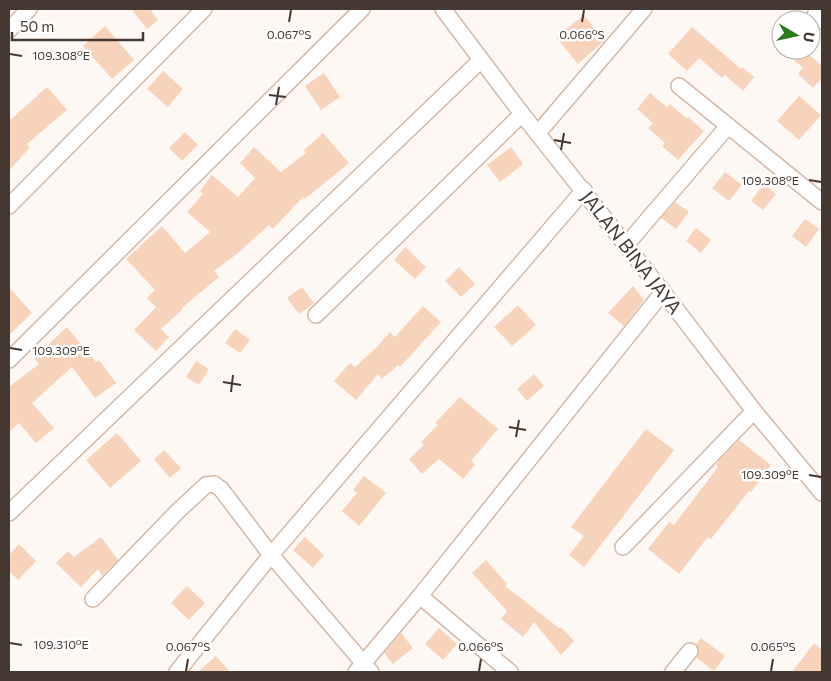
<svg xmlns="http://www.w3.org/2000/svg" width="831" height="681" font-family="Commissioner,sans-serif">
	<rect width="100%" height="100%" fill="#fef8f4"/>
	<g fill="#f7d3bb">
		<path d="M131 9H150L158 20 147 29Z"/>
		<path d="M584 15 604 41 578 64 556 37Z"/>
		<path d="M105 26 134 60 112 79 83 46Z"/>
		<path d="M692 27 741 69 742 67 754 77 743 91 725 75 722 78 699 58 687 71 668 54Z"/>
		<path d="M783 50H804L822 66V78L813 88 798 74 803 68Z"/>
		<path d="M163 71 183 89 168 107 147 89Z"/>
		<path d="M324 73 340 97 321 110 305 86Z"/>
		<path d="M47 87 67 110 27 144 30 147 9 171V121Z"/>
		<path d="M650 93 667 107 670 104 686 118 688 117 704 131 678 160 662 146 665 143 648 128 653 123 637 109Z"/>
		<path d="M799 96 821 115 799 140 777 121Z"/>
		<path d="M185 132 198 145 182 161 169 148Z"/>
		<path d="M323 133 349 163 305 199 303 197 273 229 269 225 238 253 214 271 219 277 182 308 183 309 161 329 169 337 156 351 134 330 156 307 147 298 155 290 126 259 162 226 185 253 210 232 187 212 203 194 200 191 212 175 238 197 255 178 240 163 254 147 281 172 306 153 304 150Z"/>
		<path d="M511 147 523 164 500 182 487 165Z"/>
		<path d="M725 172 742 185 729 201 712 188Z"/>
		<path d="M764 184 776 194 763 210 751 201Z"/>
		<path d="M675 202 689 212 676 229 661 218Z"/>
		<path d="M805 219 819 229 806 247 792 236Z"/>
		<path d="M696 228 711 240 701 253 686 241Z"/>
		<path d="M405 247 426 267 415 279 394 260Z"/>
		<path d="M459 267 475 284 461 297 445 281Z"/>
		<path d="M633 286 644 300 624 326 608 313Z"/>
		<path d="M9 287 32 313 9 335Z"/>
		<path d="M302 287 314 303 299 314 287 298Z"/>
		<path d="M518 305 536 325 512 346 494 327Z"/>
		<path d="M423 306 441 322 400 367 398 365 382 379 378 374 356 400 334 381 350 363 355 367 377 347 390 332 395 337Z"/>
		<path d="M67 327 96 362 99 360 116 383 95 398 72 367 32 403 54 428 36 443 19 423 9 432V387L39 364 34 358Z"/>
		<path d="M235 329 250 340 240 353 225 343Z"/>
		<path d="M196 361 209 369 199 385 186 377Z"/>
		<path d="M534 374 544 386 527 401 517 389Z"/>
		<path d="M460 397 498 429 471 461 475 465 463 479 439 459 422 474 409 459 424 445 421 442 438 425 435 423Z"/>
		<path d="M646 429 674 450 584 567 569 555 584 536 571 527Z"/>
		<path d="M117 433 141 461 110 488 86 460Z"/>
		<path d="M739 440 771 465 751 492 749 491 711 539 708 537 679 574 648 549 669 522 674 525 718 467 716 465 719 461Z"/>
		<path d="M164 450 181 468 170 478 154 459Z"/>
		<path d="M364 476 386 493 359 526 342 511 357 493 353 490Z"/>
		<path d="M101 537 118 560 102 576 98 569 81 587 56 563 68 551 74 557Z"/>
		<path d="M305 537 324 555 313 568 293 550Z"/>
		<path d="M19 544 36 561 18 580 9 571V555Z"/>
		<path d="M486 560 507 584 505 586 559 628 561 627 574 641 561 655 534 622 523 637 501 619 507 611 472 573Z"/>
		<path d="M187 586 205 603 189 620 171 603Z"/>
		<path d="M439 628 457 644 443 660 425 644Z"/>
		<path d="M401 633 413 648 393 664 384 653Z"/>
		<path d="M701 638 725 656 714 671 697 658 699 652 696 644Z"/>
		<path d="M814 643 822 650V672H792Z"/>
		<path d="M216 656 230 672H198Z"/>
	</g>
	<g fill="none" stroke-linecap="round" stroke-linejoin="round">
		<defs>
			<g id="street">
				<path d="M443 9 522 114 663 292 754 411 822 493"/>
				<path d="M815 15 822 21"/>
				<path d="M9 30 29 9"/>
				<path d="M679 86 822 202"/>
				<path d="M538 133 644 9"/>
				<path d="M9 206 204 9"/>
				<path d="M626 245 728 126"/>
				<path d="M316 315 522 114"/>
				<path d="M9 360 362 9"/>
				<path d="M9 513 481 60"/>
				<path d="M623 547 754 411"/>
				<path d="M420 596 510 672"/>
				<path d="M93 599 178 511 206 485 214 484 221 489 271 555 371 672"/>
				<path d="M177 672 271 555 584 190"/>
				<path d="M356 672 420 596 663 292"/>
				<path d="M673 672 690 651"/>
			</g>
		</defs>
		<use href="#street" stroke="#d4b8a5" stroke-width="18"/>
		<use href="#street" stroke="#fff" stroke-width="15"/>
	</g>
	<path fill="none" stroke="#443831" stroke-width="2" d="M289 22 291 10M582 22 584 10M10 54 22 56M269 95 286 97M276 105 279 87M554 140 571 143M561 150 564 133M809 180 821 182M10 348 22 350M223 382 241 385M231 392 233 375M509 427 526 430M516 437 519 420M809 475 821 477M10 643 22 645M186 671 188 659M479 671 481 659M771 671 773 659"/>
	<g text-anchor="middle" dominant-baseline="central" stroke-width="5" stroke-linejoin="round" paint-order="stroke">
		<g font-size="19" fill="#443831" stroke="#fff">
			<text transform="translate(632 252) rotate(52)">JALAN BINA JAYA</text>
		</g>
	</g>
	<g font-size="12" text-anchor="middle" fill="#443831" stroke="#fff" stroke-width="5" stroke-linejoin="round" paint-order="stroke">
		<text x="289" y="39">0.067°S</text>
		<text x="582" y="39">0.066°S</text>
		<text x="61" y="60">109.308°E</text>
		<text x="770" y="185">109.308°E</text>
		<text x="61" y="355">109.309°E</text>
		<text x="770" y="479">109.309°E</text>
		<text x="61" y="649">109.310°E</text>
		<text x="188" y="651">0.067°S</text>
		<text x="481" y="651">0.066°S</text>
		<text x="773" y="651">0.065°S</text>
	</g>
	<rect width="831" height="681" fill="none" stroke="#443831" stroke-width="20"/>
	<g transform="translate(796 35) rotate(99)"><circle r="24" fill="#ffffff" stroke="#b4afad"/>
	<path d="M0-4L9 19L0 12L-9 19Z" fill="#2e7a21"/>
	<text y="-8" font-size="14" font-weight="bold" text-anchor="middle" fill="#443831">U</text>
	</g>
	<path d="M12 32v8h131v-8" fill="none" stroke="#443831" stroke-width="2.5"/>
	<text x="20" y="32" font-size="15" fill="#443831" stroke="#ffffff" stroke-width="4" paint-order="stroke">50 m</text>
</svg>
